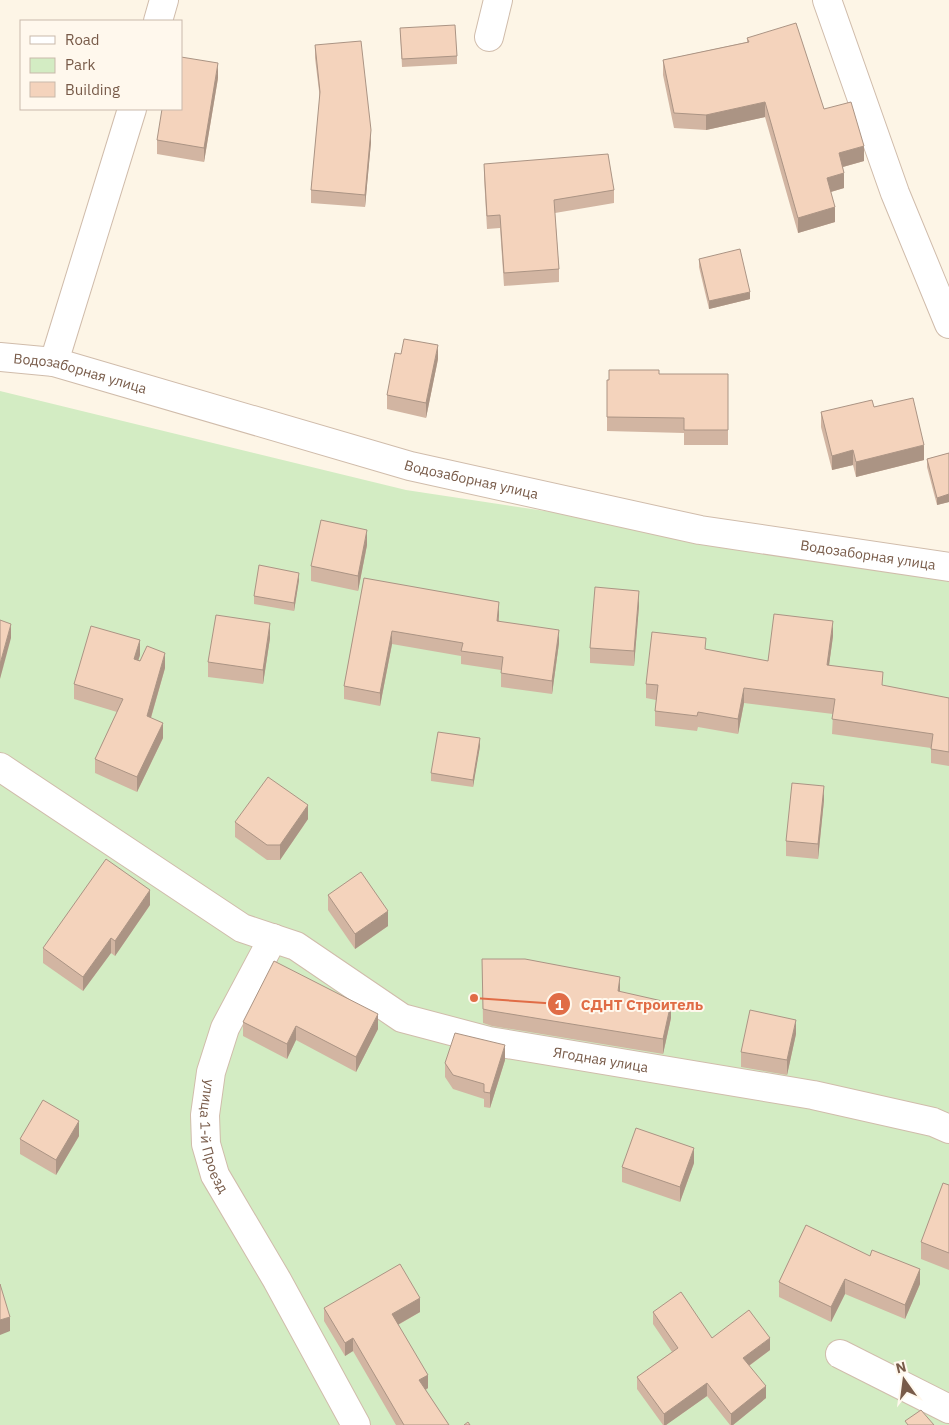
<svg xmlns="http://www.w3.org/2000/svg" width="949" height="1425" font-family="'IBM Plex Sans',sans-serif">
	<rect width="100%" height="100%" fill="#fdf5e6"/>
	<path fill="#d3ecc3" d="M0 391 406 490 949 572V1425H0Z"/>
	<g fill="none" stroke-linecap="round" stroke-linejoin="round">
		<defs>
			<g id="minor">
				<path d="M827 0 895 193 949 324"/>
				<path d="M158 21 164 0"/>
				<path d="M489 37 498 0"/>
				<path id="s1" d="M0 357 54 362 410 466 700 530 949 567"/>
				<path d="M54 362 132 109"/>
				<path id="s2" d="M0 767 242 928 296 946 402 1018 489 1041 813 1095 933 1122 949 1129"/>
				<path id="s3" d="M273 938 225 1028 211 1072 205 1115 206 1144 215 1175 277 1280 356 1425"/>
				<path d="M840 1354 949 1409"/>
			</g>
		</defs>
		<use href="#minor" stroke="#d0bcab" stroke-width="30"/>
		<use href="#minor" stroke="#fff" stroke-width="28"/>
	</g>
	<g fill="#d2b5a2">
		<path d="M400 28 457 56V64L402 67Z"/>
		<path d="M747 38 824 109 864 161 843 167 844 188 831 192 835 222 798 233 765 117 706 130 674 128 663 75V60L747 42Z"/>
		<path d="M315 45 371 142 365 207 311 203V190L320 99 315 58Z"/>
		<path d="M218 78 204 162 157 154V140Z"/>
		<path d="M484 164 614 190V203L555 213 559 269V282L504 286 500 228 487 229 484 177Z"/>
		<path d="M699 259 750 299 709 309 699 267Z"/>
		<path d="M438 359 426 418 387 409V395Z"/>
		<path d="M659 374H728V445H684V433L607 431V380Z"/>
		<path d="M874 407 924 460 856 477 853 465 832 470 821 427V412Z"/>
		<path d="M949 453V502L937 505 927 467V459Z"/>
		<path d="M367 545 358 591 311 581V566Z"/>
		<path d="M364 578 499 615V621L559 643 552 694 501 687V670L461 664V656L392 644 380 706 344 699V686Z"/>
		<path d="M299 580 294 611 254 604V596Z"/>
		<path d="M639 606 634 666 590 663V648Z"/>
		<path d="M833 636 829 665 883 686 949 698V766L931 763V748L832 734 833 714 744 703 738 734 698 727 697 731 655 726V711L656 700 646 698V684L706 650 768 661Z"/>
		<path d="M270 638 263 684 208 677V662Z"/>
		<path d="M140 655 138 660 165 668 151 718 163 738 137 792 95 773V759L117 712 74 699V684Z"/>
		<path d="M480 746 473 787 431 781V773Z"/>
		<path d="M824 800 818 859 786 856V841Z"/>
		<path d="M308 819 280 860H267L235 837V822Z"/>
		<path d="M328 895 388 926 355 949 328 910Z"/>
		<path d="M150 905 115 956 111 953 83 991 43 963V948Z"/>
		<path d="M482 959 620 992 671 1018 663 1054 492 1026 483 1023Z"/>
		<path d="M243 1022 378 1029 356 1072 296 1040 287 1059 243 1036Z"/>
		<path d="M796 1034 787 1075 741 1067V1052Z"/>
		<path d="M505 1060 490 1108 484 1107V1099L453 1089 445 1077V1063Z"/>
		<path d="M79 1136 56 1175 20 1154V1139Z"/>
		<path d="M694 1163 680 1202 622 1182V1167Z"/>
		<path d="M949 1185V1270L921 1259V1242Z"/>
		<path d="M806 1225 920 1284 905 1319 845 1294 831 1322 779 1297V1282Z"/>
		<path d="M324 1308 420 1312 398 1325 428 1388 426 1390 449 1425H396L353 1351 345 1356 324 1321Z"/>
		<path d="M653 1312 712 1338 770 1350 749 1366 766 1398 733 1425H730L707 1396 666 1425H663L637 1389V1377L672 1352 653 1324Z"/>
	</g>
	<g fill="#ab9484">
		<path d="M218 63V78L204 162V148Z"/>
		<path d="M765 102V117L706 130V115Z"/>
		<path d="M371 130V142L365 207V195Z"/>
		<path d="M864 146V161L839 168V153Z"/>
		<path d="M844 173V188L827 193V178Z"/>
		<path d="M835 207V222L798 233V218Z"/>
		<path d="M750 292V299L709 309V301Z"/>
		<path d="M438 345V359L426 418V403Z"/>
		<path d="M924 445V460L856 477V462Z"/>
		<path d="M853 450V465L832 470V456Z"/>
		<path d="M949 494V502L937 505V498Z"/>
		<path d="M367 530V545L358 591V576Z"/>
		<path d="M299 573V580L294 611V603Z"/>
		<path d="M639 591V606L634 666V651Z"/>
		<path d="M499 602V615L497 634V621Z"/>
		<path d="M833 621V636L827 680V665Z"/>
		<path d="M270 623V638L263 684V670Z"/>
		<path d="M11 624V638L0 679V664Z"/>
		<path d="M559 630V643L552 694V681Z"/>
		<path d="M392 631V644L380 706V693Z"/>
		<path d="M140 640V655L134 674V659Z"/>
		<path d="M165 653V668L147 731V716Z"/>
		<path d="M744 688V703L738 734V719Z"/>
		<path d="M163 723V738L137 792V777Z"/>
		<path d="M480 738V746L473 787V780Z"/>
		<path d="M824 786V800L818 859V844Z"/>
		<path d="M308 805V819L280 860V845Z"/>
		<path d="M150 890V905L115 956V941Z"/>
		<path d="M388 911V926L355 949V934Z"/>
		<path d="M111 938V953L83 991V977Z"/>
		<path d="M620 977V992L618 991Z"/>
		<path d="M671 1003V1018L663 1054V1039Z"/>
		<path d="M378 1014V1029L356 1072V1057Z"/>
		<path d="M796 1020V1034L787 1075V1060Z"/>
		<path d="M296 1026V1040L287 1059V1044Z"/>
		<path d="M505 1045V1060L490 1108V1093Z"/>
		<path d="M79 1121V1136L56 1175V1160Z"/>
		<path d="M694 1148V1163L680 1202V1187Z"/>
		<path d="M920 1269V1284L905 1319V1305Z"/>
		<path d="M845 1279V1294L831 1322V1307Z"/>
		<path d="M420 1298V1312L392 1328V1314Z"/>
		<path d="M10 1317V1331L0 1335V1320Z"/>
		<path d="M353 1338V1351L345 1356V1343Z"/>
		<path d="M770 1338V1350L743 1370V1358Z"/>
		<path d="M428 1375V1388L419 1393V1380Z"/>
		<path d="M707 1383V1396L666 1425H664V1414Z"/>
		<path d="M766 1386V1398L733 1425H731V1414Z"/>
	</g>
	<g fill="#f4d3bc" stroke="#ab9484">
		<path d="M796 23 824 109 851 102 864 146 839 153 844 173 827 178 835 207 798 218 765 102 706 115 674 113 663 60 749 42 747 38Z"/>
		<path d="M455 25 457 56 402 59 400 28Z"/>
		<path d="M361 41 371 130 365 195 311 190 320 92 315 45Z"/>
		<path d="M181 57 218 63 204 148 157 140 162 109H181Z"/>
		<path d="M608 154 614 190 554 200 559 269 504 273 500 215 487 216 484 164Z"/>
		<path d="M740 249 750 292 709 301 699 259Z"/>
		<path d="M404 339 438 345 426 403 387 395 395 353 401 354Z"/>
		<path d="M609 370H659V374H728V430H684V418L607 417V380H609Z"/>
		<path d="M913 398 924 445 856 462 853 450 832 456 821 412 872 400 874 407Z"/>
		<path d="M949 453V494L937 498 927 459Z"/>
		<path d="M321 520 367 530 358 576 311 566Z"/>
		<path d="M259 565 299 573 294 603 254 596Z"/>
		<path d="M364 578 499 602 497 621 559 630 552 681 501 673 503 657 461 651 463 643 392 631 380 693 344 686Z"/>
		<path d="M595 587 639 591 634 651 590 648Z"/>
		<path d="M774 614 833 621 827 665 883 672 882 685 949 698V752L931 749 933 734 832 719 835 699 744 688 738 719 698 712 697 716 655 711 658 685 646 684 652 632 706 638 705 649 768 661Z"/>
		<path d="M216 615 270 623 263 670 208 662Z"/>
		<path d="M0 620 11 624 0 664Z"/>
		<path d="M91 626 140 640 134 659 140 661 147 646 165 653 147 716 163 723 137 777 95 759 123 699 74 684Z"/>
		<path d="M438 732 480 738 473 780 431 773Z"/>
		<path d="M268 777 308 805 280 845H267L235 822Z"/>
		<path d="M792 783 824 786 818 844 786 841Z"/>
		<path d="M106 859 150 890 115 941 111 938 83 977 43 948Z"/>
		<path d="M361 872 388 911 355 934 328 895Z"/>
		<path d="M482 959H525L620 977 618 991 671 1003 663 1039 492 1011 483 1009Z"/>
		<path d="M274 961 378 1014 356 1057 296 1026 287 1044 243 1022Z"/>
		<path d="M750 1010 796 1020 787 1060 741 1052Z"/>
		<path d="M455 1033 505 1045 490 1093 484 1092V1084L453 1075 445 1063Z"/>
		<path d="M43 1100 79 1121 56 1160 20 1139Z"/>
		<path d="M636 1128 694 1148 680 1187 622 1167Z"/>
		<path d="M943 1183 949 1185V1253L921 1242Z"/>
		<path d="M806 1225 870 1256 872 1250 920 1269 905 1305 845 1279 831 1307 779 1282Z"/>
		<path d="M400 1264 420 1298 392 1314 428 1375 419 1380 449 1425H404L353 1338 345 1343 324 1308Z"/>
		<path d="M0 1284 10 1317 0 1320Z"/>
		<path d="M681 1292 712 1338 749 1310 770 1338 743 1358 766 1386 731 1414 707 1383 664 1414 637 1377 678 1348 653 1312Z"/>
		<path d="M921 1410 934 1425H908L905 1421Z"/>
		<path d="M468 1422 470 1425H464Z"/>
	</g>
	<g text-anchor="middle" dominant-baseline="central" stroke-width="4" stroke-linejoin="round" paint-order="stroke">
		<g font-size="14" fill="#785b49" stroke="#fff8ed">
			<text stroke="none"><textPath href="#s1" startOffset="82">Водозаборная улица</textPath></text>
			<text stroke="none"><textPath href="#s1" startOffset="488">Водозаборная улица</textPath></text>
			<text stroke="none"><textPath href="#s1" startOffset="892">Водозаборная улица</textPath></text>
			<text stroke="none"><textPath href="#s2" startOffset="679">Ягодная улица</textPath></text>
			<text stroke="none"><textPath href="#s3" startOffset="214">улица 1-й Проезд</textPath></text>
		</g>
	</g>
	<path fill="none" stroke="#e06c46" stroke-width="2" d="M474 998L559 1004"/>
	<g fill="#e06c46" stroke="#fff8ed" stroke-width="2">
		<circle cx="474" cy="998" r="5"/>
		<circle cx="559" cy="1004" r="12"/>
	</g>
	<g font-size="15" text-anchor="middle" font-weight="bold" fill="#fff">
		<text x="559" y="1010">1</text>
	</g>
	<g font-size="15" text-anchor="middle" font-weight="bold" fill="#e06c46" stroke="#fff8ed" stroke-width="4" stroke-linejoin="round" paint-order="stroke">
		<text x="642" y="1010">СДНТ Строитель</text>
	</g>
	<rect x="20" y="20" width="162" height="90" fill="#fff8ed" stroke="#c9b9ab"/>
	<rect x="30" y="36" width="25" height="8" fill="#ffffff" stroke="#c9b9ab"/>
	<text x="65" y="45" font-size="15" fill="#785b49">Road</text>
	<rect x="30" y="58" width="25" height="15" fill="#d3ecc3" stroke="#c9b9ab"/>
	<text x="65" y="70" font-size="15" fill="#785b49">Park</text>
	<rect x="30" y="82" width="25" height="15" fill="#f4d3bc" stroke="#c9b9ab"/>
	<text x="65" y="95" font-size="15" fill="#785b49">Building</text>
	<g transform="translate(904 1380) rotate(346)" stroke="#fff8ed" stroke-width="4" paint-order="stroke">
	<path d="M0-4L9 19L0 12L-9 19Z" fill="#785b49"/>
	<text y="-8" font-size="14" font-weight="bold" text-anchor="middle" fill="#785b49">N</text>
	</g>
</svg>
